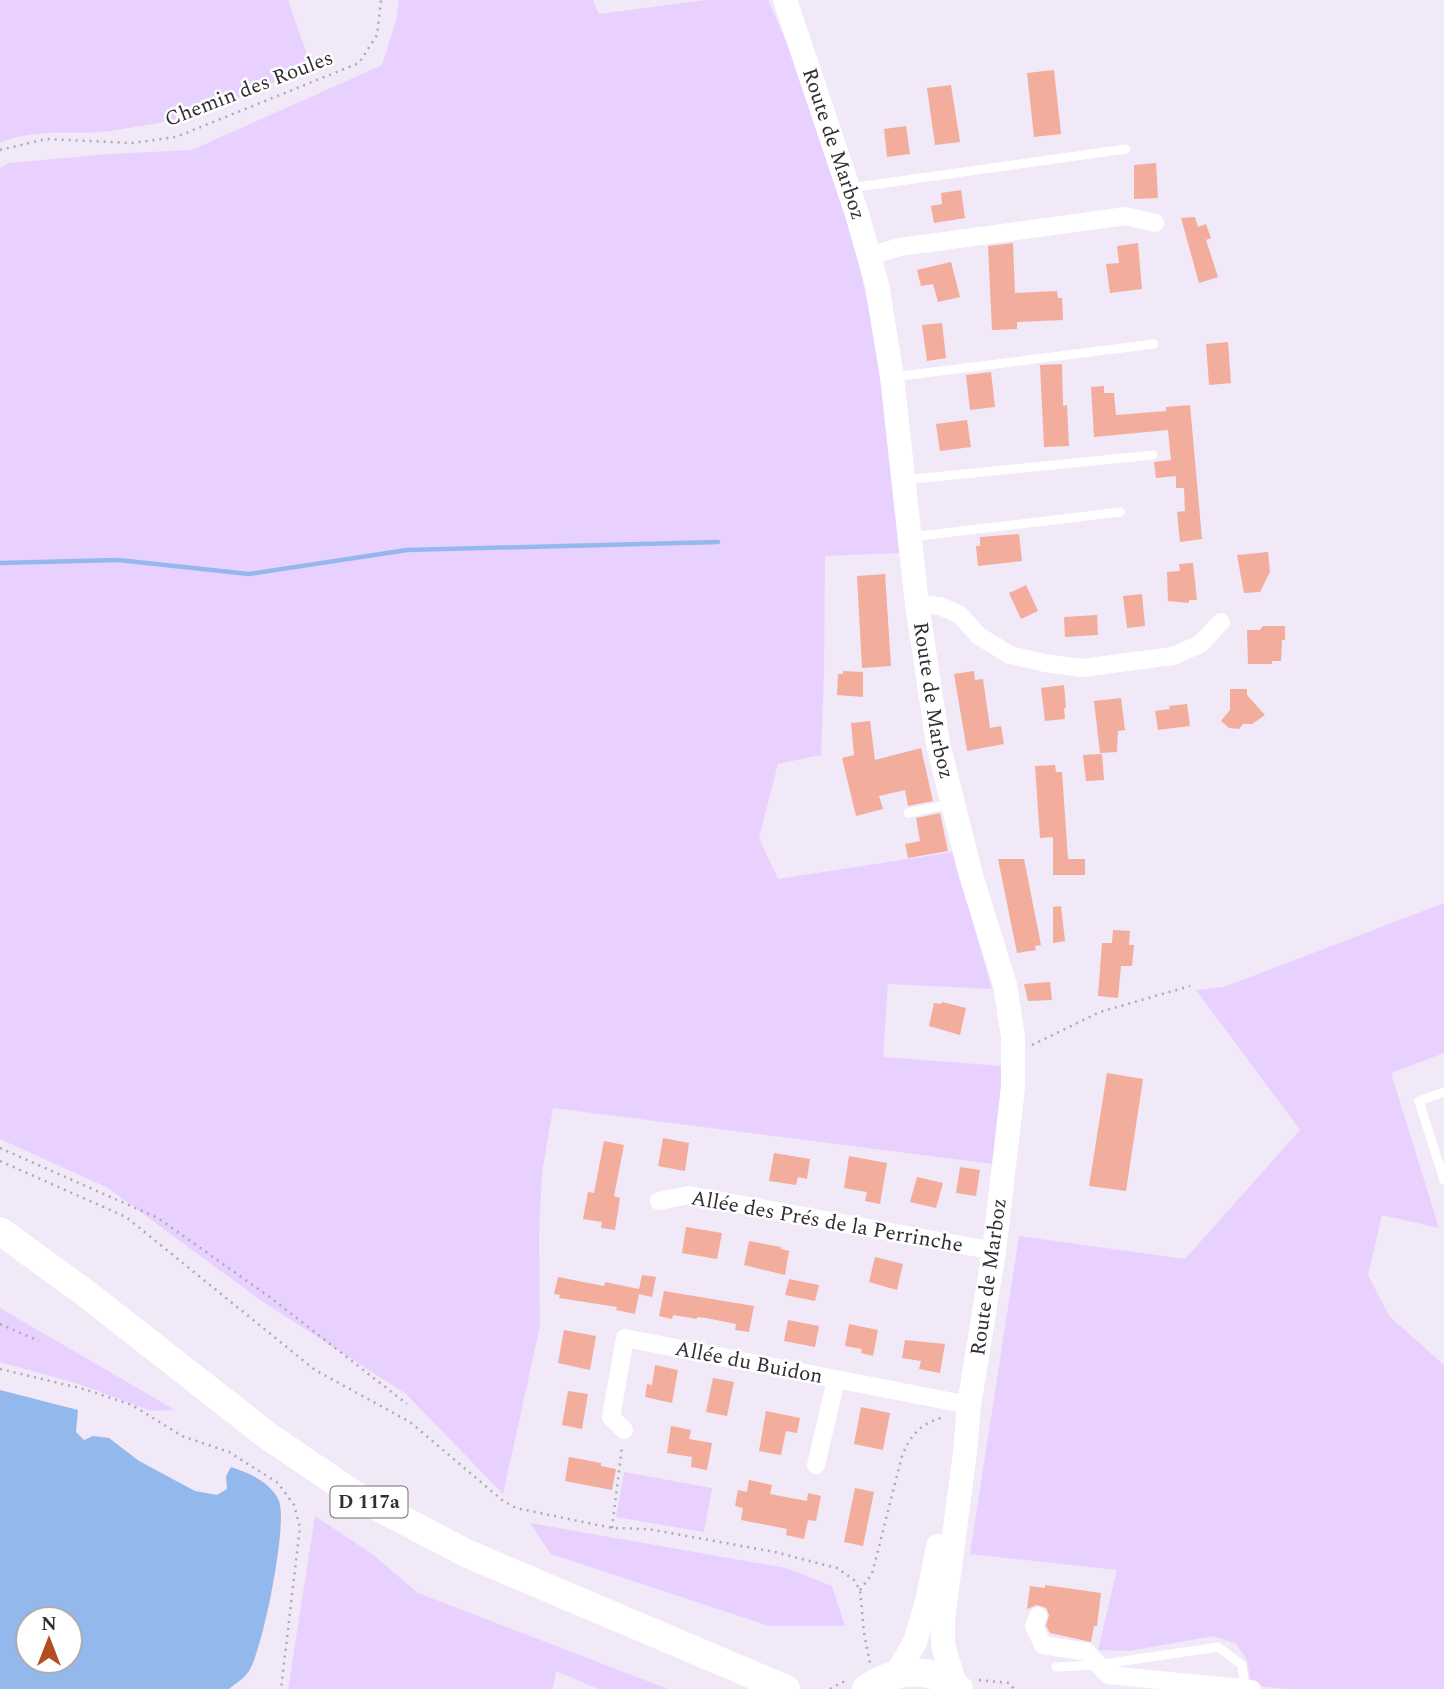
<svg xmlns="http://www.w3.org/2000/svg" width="1444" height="1689" font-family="Spectral,serif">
	<rect width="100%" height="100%" fill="#f1e8f8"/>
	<g fill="#e9d1ff">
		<path d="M0 0H288L311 66C270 84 229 104 186 116 164 123 140 126 117 130 78 137 38 126 0 143Z"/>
		<path d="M399 0H593L599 14 705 0H768L799 71 851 228 867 300 882 384 900 553 825 556 824 672 821 755 778 764 759 838 778 879 953 852 992 989 888 984 883 1057 1003 1066 993 1164 553 1108 542 1172 539 1235 540 1326 503 1494 406 1394 260 1300 108 1188 0 1139V168L9 163 110 154 192 150 382 65 396 21Z"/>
		<path d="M1444 903V1053L1391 1073 1439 1228 1382 1215 1368 1275 1389 1316 1444 1365V1689H1286L1251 1685 1247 1660 1236 1644 1214 1636 1129 1651 1098 1650 1117 1570 970 1554 1019 1236 1185 1259 1300 1130 1196 990 1224 987Z"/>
		<path d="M0 1308 175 1410 151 1411 79 1384 0 1362Z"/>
		<path d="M624 1472 712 1488 704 1532 616 1517Z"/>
		<path d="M315 1516 372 1554 418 1593 668 1689H598L556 1671 553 1689H288Z"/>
		<path d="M530 1523 786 1568 832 1586 845 1626H769L551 1554Z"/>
	</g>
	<path fill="#92b8ec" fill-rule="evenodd" d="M0 1390 78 1410 76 1432 84 1440 93 1436 109 1438 139 1461 195 1491 217 1495 227 1489 226 1476 231 1467C249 1473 271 1482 279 1501 288 1523 263 1649 249 1671 244 1679 236 1683 229 1689H0ZM70 1619V1661H28V1619Z"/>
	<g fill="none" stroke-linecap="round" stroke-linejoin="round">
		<path stroke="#92b8ec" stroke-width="4.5" d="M0 563 118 560 249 574 407 550 718 542"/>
	</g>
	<g fill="#f3ad9c">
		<path d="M1054 70 1061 134 1034 137 1027 73Z"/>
		<path d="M951 85 960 142 935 145 927 88Z"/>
		<path d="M906 126 910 154 887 157 884 129Z"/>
		<path d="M1156 163 1158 198 1134 199V165Z"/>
		<path d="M961 190 965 218 934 223 931 206 942 204 941 193Z"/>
		<path d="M1195 217 1198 227 1206 224 1211 238 1206 240 1218 277 1199 283 1181 218Z"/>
		<path d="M1013 243 1015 293 1057 291 1058 298H1062L1063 320 1017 322V329L992 330 988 246Z"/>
		<path d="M1138 243 1142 289 1110 293 1106 264 1119 263 1117 246Z"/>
		<path d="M951 262 960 297 938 302 933 284 921 286 917 270Z"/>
		<path d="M942 323 946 358 927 361 922 325Z"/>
		<path d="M1228 342 1231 383 1209 385 1206 344Z"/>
		<path d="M1062 364 1063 406 1067 405 1069 446 1044 447 1040 365Z"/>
		<path d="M991 372 995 407 970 410 966 375Z"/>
		<path d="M1104 386V393H1114L1116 415 1166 411V407L1190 405 1202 539 1180 542 1177 512 1185 511 1184 488H1176V476L1156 478 1154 462 1171 460 1168 430 1094 437 1091 387Z"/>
		<path d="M967 420 971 447 940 451 936 424Z"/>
		<path d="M1019 534 1022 561 978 566 976 546H980V537Z"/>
		<path d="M1268 552 1270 572 1260 592 1244 593 1237 555Z"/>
		<path d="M1193 563 1197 600H1189V603L1168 601 1167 572 1180 571 1179 564Z"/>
		<path d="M885 574 891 666 862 668 857 576Z"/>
		<path d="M1026 585 1038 611 1021 619 1009 593Z"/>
		<path d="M1142 594 1145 626 1127 628 1123 596Z"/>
		<path d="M1097 615 1098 635 1065 637 1064 617Z"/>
		<path d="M1263 626H1285V640H1282L1281 661H1272V664H1248L1247 630H1260Z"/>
		<path d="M843 671 863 672V697L837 695 838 674H843Z"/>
		<path d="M974 671 975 680 983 679 990 728 1001 726 1004 744 967 751 954 674Z"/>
		<path d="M1064 685 1066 708H1064L1065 719 1045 721 1041 688Z"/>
		<path d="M1230 689H1247V695L1265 715 1252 724H1243L1239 729 1229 728 1221 721 1230 710Z"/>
		<path d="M1121 698 1125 730 1118 731 1117 752 1100 753 1094 701Z"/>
		<path d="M1187 704 1190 726 1158 730 1155 711 1170 709 1169 706Z"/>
		<path d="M870 721 875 760 921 748 933 801 908 806 905 790 879 796 883 809 856 816 842 758 854 755 851 723Z"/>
		<path d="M1102 754 1104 780 1086 781 1083 755Z"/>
		<path d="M1055 765 1056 772H1062L1068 859H1085V875H1053V837L1040 838 1035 766Z"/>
		<path d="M940 813 948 851 908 858 905 844 920 841 916 818Z"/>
		<path d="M998 859H1024L1041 945 1035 946 1036 950 1017 953Z"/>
		<path d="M1061 906 1065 941 1053 943V907Z"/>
		<path d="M1113 930 1130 931 1129 945H1134L1132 966H1121L1118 998 1098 996 1102 943H1112Z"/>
		<path d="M1050 982 1052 1000 1028 1001 1024 984Z"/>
		<path d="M942 1002 966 1008 960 1035 929 1026 934 1003 941 1004Z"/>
		<path d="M1107 1073 1143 1079 1126 1191 1089 1186Z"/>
		<path d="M663 1138 689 1143 685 1171 658 1166Z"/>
		<path d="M604 1141 624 1145 614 1196 620 1198 615 1230 601 1228 602 1222 583 1219 588 1192 594 1193Z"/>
		<path d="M774 1153 810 1159 807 1179 798 1177 796 1185 769 1181Z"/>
		<path d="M849 1156 887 1163 880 1204 865 1201 867 1192 844 1188Z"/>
		<path d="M960 1167 980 1170 976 1196 956 1193Z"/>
		<path d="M917 1177 943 1183 936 1208 910 1202Z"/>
		<path d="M686 1227 722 1233 717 1259 682 1253Z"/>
		<path d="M749 1241 781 1247V1249L789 1251 785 1275 744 1265Z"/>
		<path d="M875 1257 903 1264 897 1290 869 1282Z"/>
		<path d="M642 1275 656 1277 652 1297 639 1294 635 1314 616 1310 617 1307 559 1298 560 1295 554 1294 558 1277 604 1286 605 1282 639 1289Z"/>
		<path d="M789 1279 819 1285 815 1301 785 1295Z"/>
		<path d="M664 1291 754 1306 749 1332 735 1330 736 1324 706 1318 697 1317V1319L673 1315 672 1319 659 1316Z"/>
		<path d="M788 1320 819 1326 815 1347 784 1341Z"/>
		<path d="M849 1324 878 1330 873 1356 861 1353 862 1349 845 1346Z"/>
		<path d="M564 1330 596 1336 590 1370 558 1363Z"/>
		<path d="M905 1340 945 1344 940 1373 919 1369 921 1361 902 1358Z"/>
		<path d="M655 1365 678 1370 672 1403 645 1397 647 1384 652 1385Z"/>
		<path d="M713 1378 734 1382 727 1416 706 1412Z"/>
		<path d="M568 1391 588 1394 582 1429 562 1425Z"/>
		<path d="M861 1407 890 1413 883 1450 854 1444Z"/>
		<path d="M766 1411 800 1418 797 1433 786 1431 781 1455 759 1451Z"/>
		<path d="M671 1426 691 1430 689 1439 712 1443 707 1470 691 1467 692 1457 667 1453Z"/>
		<path d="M569 1457 601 1463V1466L616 1469 612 1490 565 1481Z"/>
		<path d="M749 1480 772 1485 770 1494 807 1501 808 1493 821 1496 816 1521 808 1520 804 1539 786 1535 787 1529 741 1520 743 1508 735 1506 738 1490 747 1492Z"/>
		<path d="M855 1488 874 1492 863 1546 844 1542Z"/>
		<path d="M1045 1585 1101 1593 1097 1626H1094L1091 1642 1050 1633 1046 1626 1049 1615 1046 1608 1037 1605 1027 1609 1030 1586 1045 1588Z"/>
	</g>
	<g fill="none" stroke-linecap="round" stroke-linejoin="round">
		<g stroke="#aea8b4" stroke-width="2.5" stroke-dasharray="2 5" stroke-linecap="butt">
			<path d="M0 150 46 139 132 143 176 137 359 63 377 35 381 0"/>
			<path d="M1032 1045 1100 1012 1190 986"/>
			<path d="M0 1148 158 1218 271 1298 407 1404"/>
			<path d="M0 1161 126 1217 315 1370 410 1422 502 1500 516 1508 612 1528 648 1529 775 1552 837 1568 854 1580 860 1590 864 1633 870 1663"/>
			<path d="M0 1324 39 1341"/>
			<path d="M0 1369 84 1389 132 1405 182 1436 229 1452 278 1483 294 1505 300 1527 281 1689"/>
			<path d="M612 1528 622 1447"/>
			<path d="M860 1590 872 1574 902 1456C910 1436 920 1424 941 1418"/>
			<path d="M979 1680 1009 1683 1014 1689"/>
			<path d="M830 1689 847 1680"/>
		</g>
		<g stroke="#fff" stroke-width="9">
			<path d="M850 188 1126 149"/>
			<path d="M893 377 1154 344"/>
			<path d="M904 480 1153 455"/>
			<path d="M911 537 1120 512"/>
			<path d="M908 813 950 804"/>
			<path d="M1444 1092 1419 1101 1444 1180"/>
			<path d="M1056 1667 1097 1665 1218 1647 1242 1665 1245 1689"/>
		</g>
		<g stroke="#fff" stroke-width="18">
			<path d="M869 256 900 247 1126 216 1155 223"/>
			<path d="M917 604 940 606 960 615 979 636 1010 655 1045 663 1082 668 1173 656 1200 644 1221 622"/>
			<path d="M659 1201 689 1195 994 1251"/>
			<path d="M624 1430 611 1417 625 1338 969 1405"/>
			<path d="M816 1465 836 1380"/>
			<path d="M1038 1616 1034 1626 1043 1645 1087 1652 1108 1675 1252 1689"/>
		</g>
		<g stroke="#fff" stroke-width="24">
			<path id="s1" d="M785 0 857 214 877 285 892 377 917 604 938 744 970 872 1005 985 1013 1037V1088L994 1251 969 1405 965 1452 943 1620V1645L955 1685"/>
			<path d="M897 1673 915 1642 928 1598 938 1546"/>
		</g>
		<g stroke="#fff" stroke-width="28">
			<path d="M0 1231 84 1292 268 1436 355 1495 468 1554 786 1689"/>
			<path d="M866 1689C894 1669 932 1665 959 1689"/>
		</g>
	</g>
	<g text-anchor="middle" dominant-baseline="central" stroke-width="5" stroke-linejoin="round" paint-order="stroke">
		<rect fill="#fff" stroke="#6f6d71" stroke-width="2" x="330.5" y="1486.5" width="77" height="31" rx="5"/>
		<g font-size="19" font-weight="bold" fill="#312e34">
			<text x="369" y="1502">D 117a</text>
		</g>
		<g font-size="21" fill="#312e34" stroke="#fff">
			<text transform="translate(249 89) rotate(-21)">Chemin des Roules</text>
			<text stroke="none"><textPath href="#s1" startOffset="152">Route de Marboz</textPath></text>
			<text stroke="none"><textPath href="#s1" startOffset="719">Route de Marboz</textPath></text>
			<text transform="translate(827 1222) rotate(10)">Allée des Prés de la Perrinche</text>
			<text transform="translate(989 1277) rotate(-82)">Route de Marboz</text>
			<text transform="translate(749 1363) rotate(11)">Allée du Buidon</text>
		</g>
	</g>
	<g transform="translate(49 1640)"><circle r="33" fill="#ffffff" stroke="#adabae" stroke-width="2"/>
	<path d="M0-5L12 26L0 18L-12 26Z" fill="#b34d22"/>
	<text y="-10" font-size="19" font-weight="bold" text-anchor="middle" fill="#312e34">N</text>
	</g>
</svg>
